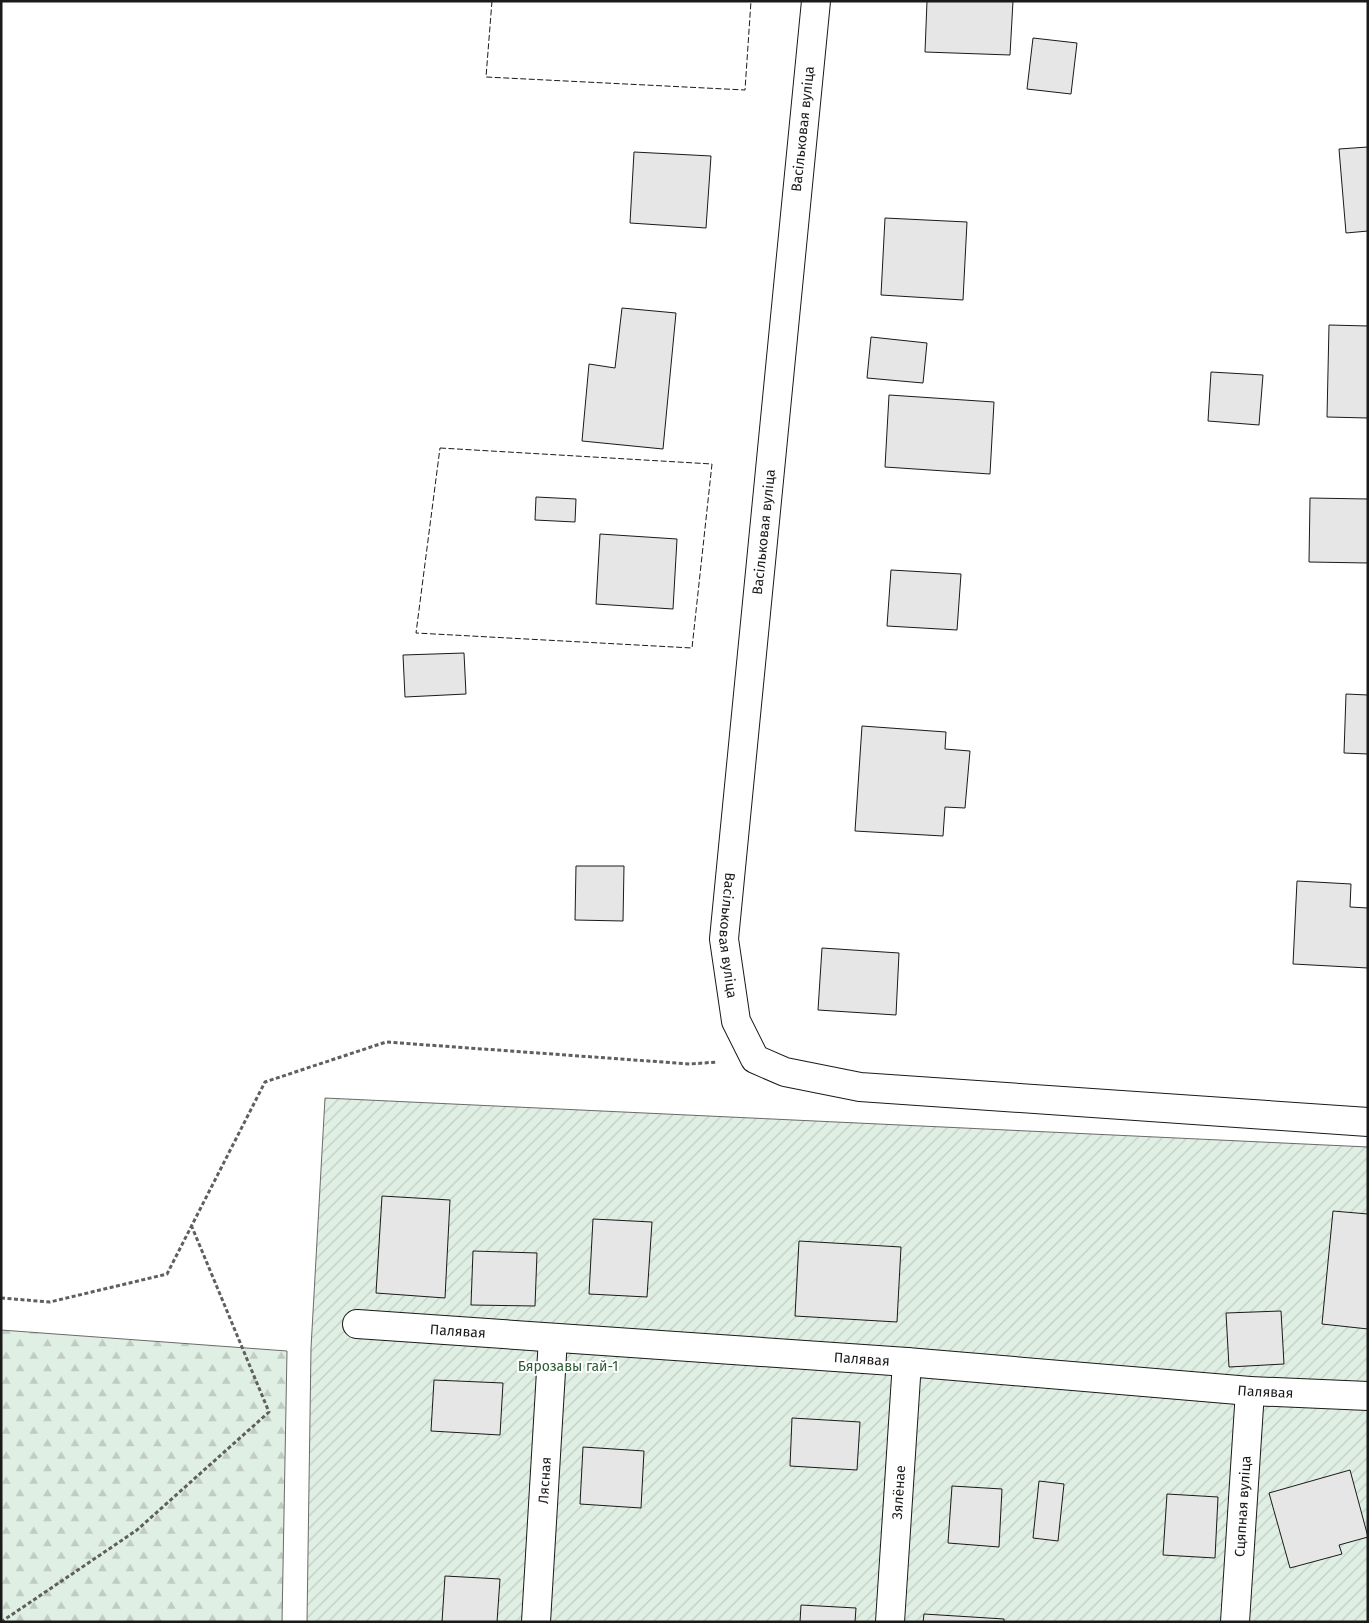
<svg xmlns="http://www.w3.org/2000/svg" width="1369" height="1623" font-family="'Fira Sans',sans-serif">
	<defs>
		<pattern id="forest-firs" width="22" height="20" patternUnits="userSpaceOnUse" patternTransform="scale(1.25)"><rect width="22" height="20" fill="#e0efe3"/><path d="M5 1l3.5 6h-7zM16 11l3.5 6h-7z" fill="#c0ccc2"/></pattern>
		<pattern id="garden-furrows" width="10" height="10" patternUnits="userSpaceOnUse" patternTransform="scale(1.25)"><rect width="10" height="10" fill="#e0efe3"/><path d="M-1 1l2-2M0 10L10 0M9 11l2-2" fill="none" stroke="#c0ccc2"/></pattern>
	</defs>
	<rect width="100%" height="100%" fill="#fff"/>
	<path fill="url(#forest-firs)" stroke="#6a6a6a" d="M1 1330 287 1351 282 1622H1Z"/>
	<path fill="url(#garden-furrows)" stroke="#6a6a6a" d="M325 1098 1368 1147V1622H307L311 1348Z"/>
	<g fill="#e6e6e6" stroke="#1a1a1a">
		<path d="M927 1H1013L1010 55 925 52Z"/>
		<path d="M1033 38 1077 43 1071 94 1027 89Z"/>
		<path d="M1368 147V231L1346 233 1339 149Z"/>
		<path d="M634 152 711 156 706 228 630 223Z"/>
		<path d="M885 218 967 222 963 300 881 295Z"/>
		<path d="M622 308 676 313 663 449 582 441 589 364 615 368Z"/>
		<path d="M1329 325 1368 326V418L1327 417Z"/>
		<path d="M871 337 927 343 923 383 867 378Z"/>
		<path d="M1211 372 1263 375 1259 425 1208 421Z"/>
		<path d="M889 395 994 402 990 474 885 467Z"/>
		<path d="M536 497 576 499 575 522 535 520Z"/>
		<path d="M1310 498 1368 499V563L1309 562Z"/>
		<path d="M600 534 677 539 673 609 596 604Z"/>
		<path d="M891 570 961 574 957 630 887 626Z"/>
		<path d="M464 653 466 694 405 697 403 655Z"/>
		<path d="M1346 694 1368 695V754L1344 753Z"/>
		<path d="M862 726 946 732 945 749 970 751 965 808 945 807 943 836 855 831Z"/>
		<path d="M576 866H624L623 921 575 920Z"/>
		<path d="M1297 881 1351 884 1350 907 1368 908V968L1293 964Z"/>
		<path d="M822 948 899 953 896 1015 818 1010Z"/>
		<path d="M382 1196 450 1200 445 1298 376 1293Z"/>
		<path d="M1333 1211 1368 1214V1329L1322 1324Z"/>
		<path d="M593 1219 652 1222 647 1297 589 1294Z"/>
		<path d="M799 1241 901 1247 897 1322 795 1316Z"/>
		<path d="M473 1251 537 1253 535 1306 471 1305Z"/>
		<path d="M1281 1311 1284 1364 1229 1367 1226 1313Z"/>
		<path d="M434 1380 503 1383 500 1435 431 1431Z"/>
		<path d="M792 1418 860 1422 857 1470 790 1466Z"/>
		<path d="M583 1447 644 1451 641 1508 580 1504Z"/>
		<path d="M1350 1470 1368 1537 1339 1545 1342 1554 1290 1568 1269 1493Z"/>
		<path d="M1039 1481 1064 1484 1058 1541 1033 1538Z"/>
		<path d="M952 1486 1002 1489 999 1547 948 1543Z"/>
		<path d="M1167 1494 1218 1497 1215 1558 1163 1555Z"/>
		<path d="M445 1576 500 1579 497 1622H442Z"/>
		<path d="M801 1605 856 1608 855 1622H800Z"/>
		<path d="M924 1614 1004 1619V1622H923Z"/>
	</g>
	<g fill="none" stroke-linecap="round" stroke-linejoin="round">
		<defs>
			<g id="minor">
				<path id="s1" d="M816 1 724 939 736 1021 755 1059 785 1072 860 1087 1368 1122"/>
				<path id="s2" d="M357 1324 907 1362 1250 1391 1368 1396"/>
				<path id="s3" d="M536 1622 553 1338"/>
				<path id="s4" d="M890 1622 907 1362"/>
				<path id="s5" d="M1235 1622 1250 1391"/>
			</g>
		</defs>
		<use href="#minor" stroke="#1a1a1a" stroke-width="30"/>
		<g stroke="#5f5f5f" stroke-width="3" stroke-dasharray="4 2.5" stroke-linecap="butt">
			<path d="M1 1298 50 1302 167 1274 265 1082 386 1042 690 1064 717 1062"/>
			<path d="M1 1622 137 1530 269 1412 192 1227"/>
		</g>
		<use href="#minor" stroke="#fff" stroke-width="28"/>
		<g stroke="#1a1a1a" stroke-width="1" stroke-dasharray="6 2.5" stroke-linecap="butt">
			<path d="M492 1 486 77 745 90 751 1"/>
			<path d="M440 448 712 464 692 648 416 633Z"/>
		</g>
	</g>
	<g text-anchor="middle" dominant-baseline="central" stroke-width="4" stroke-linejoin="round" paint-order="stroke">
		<g font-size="14" fill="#1a1a1a" stroke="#fff">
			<text transform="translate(803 129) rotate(-84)">Васільковая вуліца</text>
			<text transform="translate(764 532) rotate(-84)">Васільковая вуліца</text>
			<text stroke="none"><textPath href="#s1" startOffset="939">Васільковая вуліца</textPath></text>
			<text stroke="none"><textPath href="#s2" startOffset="101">Палявая</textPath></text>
			<text stroke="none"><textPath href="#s2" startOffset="506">Палявая</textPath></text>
			<text stroke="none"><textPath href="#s2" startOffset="911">Палявая</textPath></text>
			<text stroke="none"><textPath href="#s3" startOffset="142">Лясная</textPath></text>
			<text stroke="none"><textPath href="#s4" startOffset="130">Зялёнае</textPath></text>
			<text stroke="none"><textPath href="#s5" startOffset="116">Сцяпная вуліца</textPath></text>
		</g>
		<g font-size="14" fill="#2b5a34" stroke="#fff">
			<text x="568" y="1366">Бярозавы гай-1</text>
		</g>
	</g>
	<rect width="1369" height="1623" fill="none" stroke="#1a1a1a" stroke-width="5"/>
</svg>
